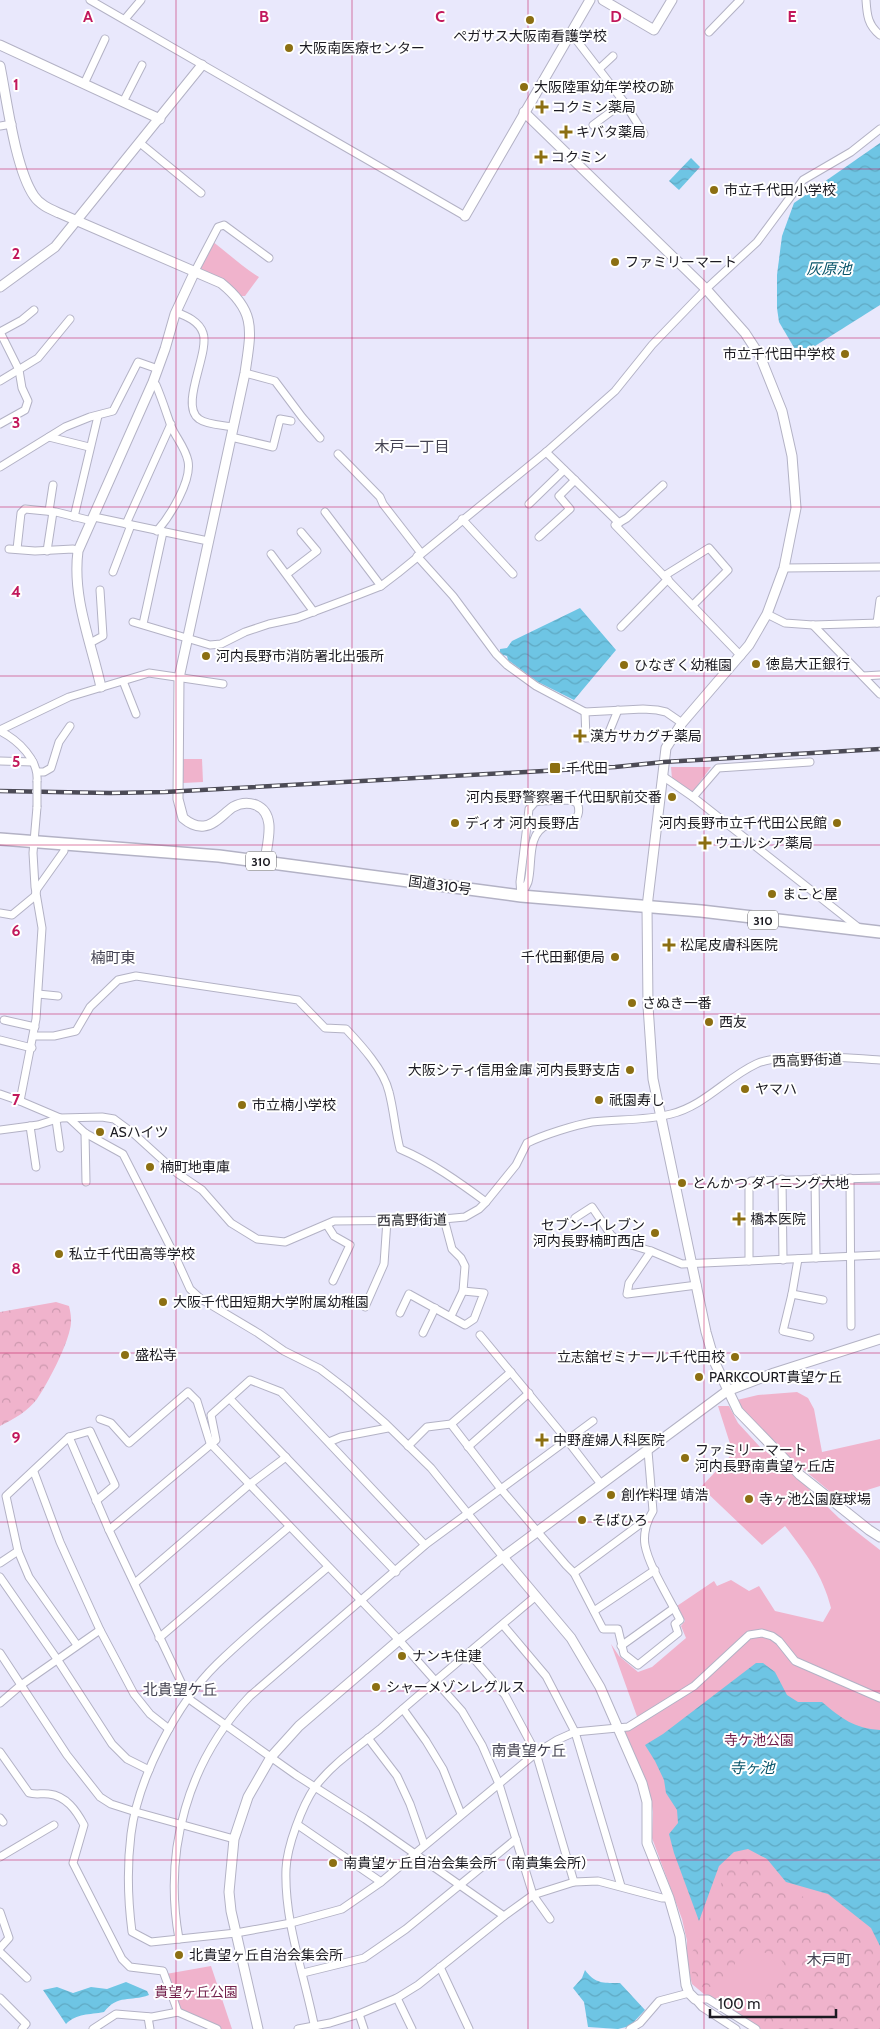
<svg xmlns="http://www.w3.org/2000/svg" width="880" height="2029" font-family="Cabin,'Noto Sans JP',sans-serif">
	<defs>
		<pattern id="forest-crowns" width="20" height="18" patternUnits="userSpaceOnUse" patternTransform="scale(1.25)"><rect width="20" height="18" fill="#f0b3cc"/><path d="M2 6a3 3 0 1 1 6 0M12 15a3 3 0 1 1 6 0" fill="none" stroke="#cd99af"/></pattern>
		<pattern id="water-waves" width="16" height="10" patternUnits="userSpaceOnUse" patternTransform="scale(1.25)"><rect width="16" height="10" fill="#6ec5e4"/><path d="M0 5q4-4 8 0t8 0" fill="none" stroke="#5fa9c3"/></pattern>
	</defs>
	<rect width="100%" height="100%" fill="#e9e8fc"/>
	<g fill="#f0b3cc">
		<path d="M212 241C228 253 242 267 259 277L245 296H239L196 270Z"/>
		<path d="M183 759H202L203 782 183 783Z"/>
		<path d="M671 767H711L692 793 672 779Z"/>
		<path d="M797 1392 808 1398 814 1409 822 1452 880 1439V1486L838 1499C804 1467 761 1442 737 1400L758 1395Z"/>
		<path d="M718 1406H729L738 1423 760 1447 787 1468 839 1518 880 1550V2029H761L724 2004 704 1994 692 1984 686 1960 687 1941 682 1919 652 1838 653 1812 651 1800 622 1733 639 1722 611 1644 619 1656 638 1672 652 1667 686 1638 681 1626 685 1621 677 1606 714 1581 717 1586 731 1580 749 1591 759 1586 775 1611 823 1622 831 1608C823 1575 805 1552 785 1526L762 1545 701 1487 733 1453Z"/>
		<path d="M211 1966 232 2029H220L179 2011 166 1974Z"/>
	</g>
	<g fill="url(#forest-crowns)">
		<path d="M56 1302 69 1306C71 1314 72 1322 70 1329 66 1348 48 1383 37 1399 28 1411 14 1419 0 1426V1312Z"/>
		<path d="M751 1857 767 1870 782 1889 815 1901 833 1903 873 1941 880 1954V2029H765L753 2022 762 2008 766 1996 784 1975 785 1966 779 1956 745 1948C734 1961 733 1971 724 1984L704 1988 696 1982 691 1970V1953L703 1938 726 1869 739 1858Z"/>
	</g>
	<g fill="url(#water-waves)">
		<path d="M880 143V305L799 356 779 322 777 308V275L782 236 794 203Z"/>
		<path d="M691 158 700 167 679 190 669 181Z"/>
		<path d="M580 608 616 650 574 700 538 682 508 660 507 656 500 654V649L507 648 512 641Z"/>
		<path d="M756 1663H763L775 1672 787 1695 798 1702H822C842 1719 854 1728 880 1730V1946L871 1928 828 1894 786 1882 767 1859 748 1849 734 1852 719 1866 699 1921 674 1853 669 1834 678 1823 677 1810 666 1793 664 1780 655 1761 645 1745 663 1734Z"/>
		<path d="M585 1970C595 1984 604 1983 620 1983L645 2010 630 2026 618 2029 588 2027 584 2002 573 1988 582 1978Z"/>
		<path d="M126 1982 147 1991 149 1995C130 2002 118 1994 104 2012 89 2015 77 2013 66 2024L43 1990 57 1987 73 1993 91 1987 107 1989Z"/>
	</g>
	<g fill="none" stroke-linecap="round" stroke-linejoin="round">
		<defs>
			<g id="minor">
				<path d="M90 0 465 216"/>
				<path d="M866 0C867 16 868 25 880 35"/>
				<path d="M125 19 141 0"/>
				<path d="M709 32 740 0"/>
				<path d="M571 33 624 102 644 134"/>
				<path d="M599 69 613 56"/>
				<path d="M84 84 105 39"/>
				<path d="M123 102 142 65"/>
				<path d="M593 125 624 102"/>
				<path d="M0 126 12 124"/>
				<path d="M140 143 201 193"/>
				<path d="M195 271 218 227 224 225 269 258"/>
				<path d="M176 312C186 316 199 321 203 333 210 353 179 405 199 419 207 425 223 425 233 427"/>
				<path d="M0 332 19 370 22 388 28 401 25 410 0 424"/>
				<path d="M0 332 22 320 34 310"/>
				<path d="M245 373 275 381 302 417 320 438"/>
				<path d="M0 381 38 358 70 319"/>
				<path d="M153 382 156 385C162 399 166 412 171 426 176 438 185 447 188 461 192 481 170 516 157 531"/>
				<path d="M49 437 89 447"/>
				<path d="M231 437 273 447 280 419 291 421"/>
				<path d="M546 452 619 523"/>
				<path d="M338 454 380 497 383 504 421 553"/>
				<path d="M0 467 65 427 90 417 113 411 138 362 158 369"/>
				<path d="M663 485 627 518 615 525 741 656"/>
				<path d="M529 504 564 470"/>
				<path d="M49 511 53 485"/>
				<path d="M325 512 381 586"/>
				<path d="M74 517 98 416"/>
				<path d="M94 517 208 541"/>
				<path d="M462 519 513 574"/>
				<path d="M126 524 171 424"/>
				<path d="M539 537 570 509 559 496 575 480"/>
				<path d="M9 549 35 551 73 549 78 551"/>
				<path d="M17 549 21 513 25 509 56 512 92 521"/>
				<path d="M47 551 53 512"/>
				<path d="M271 554 314 612"/>
				<path d="M417 556 453 596 496 654 507 665 536 686 585 712 643 709 657 710 666 712 682 723"/>
				<path d="M784 568 880 567"/>
				<path d="M113 572 131 525"/>
				<path d="M287 574 317 551 301 532"/>
				<path d="M664 576 709 548 728 570 693 605"/>
				<path d="M767 614 785 623 813 625 880 623"/>
				<path d="M133 622 210 645 221 644 245 632 269 624 297 618 345 600 381 586 398 573 545 453 615 391 652 345 706 289 757 242 803 180 851 152 880 129"/>
				<path d="M877 623 880 600"/>
				<path d="M143 624 163 532"/>
				<path d="M813 625 880 694"/>
				<path d="M621 627 668 579"/>
				<path d="M90 643 103 636 100 590"/>
				<path d="M863 676 880 675"/>
				<path d="M123 681 136 714"/>
				<path d="M585 712 586 738 607 737 618 710"/>
				<path d="M0 730 69 697 149 673 223 684"/>
				<path d="M0 731C18 740 39 760 37 781"/>
				<path d="M0 761 33 762"/>
				<path d="M38 772H44L51 768 59 742 70 726"/>
				<path d="M664 777 693 797 859 928"/>
				<path d="M693 797 718 768 810 762"/>
				<path d="M571 800 577 803C580 809 579 816 574 821 565 825 556 822 547 825 526 834 533 865 528 882 526 887 523 892 521 896L520 882 529 809 535 802 540 801Z"/>
				<path d="M0 913 12 915 35 896 37 889 64 851V844"/>
				<path d="M38 994 58 996"/>
				<path d="M4 1020 35 1027"/>
				<path d="M34 1036H54L76 1031 90 1007 118 980 136 976 298 1000 325 1028 346 1029C361 1045 384 1070 389 1092 394 1111 395 1130 400 1149 431 1162 459 1182 486 1202"/>
				<path d="M0 1040 32 1048"/>
				<path d="M0 1094 20 1101 60 1118"/>
				<path d="M20 1101 36 1019 42 928 35 887 33 853 37 807"/>
				<path d="M70 1119 85 1133 123 1154 175 1256 190 1289 201 1299 258 1333 284 1351 320 1369 346 1389 386 1424 431 1468 503 1557"/>
				<path d="M56 1120 60 1148"/>
				<path d="M30 1126 36 1167"/>
				<path d="M0 1130 38 1125 60 1118 102 1117 114 1119 133 1133 177 1173 202 1190 231 1223 257 1239 285 1242 334 1221 433 1220 465 1217 479 1209 486 1202 516 1165 527 1143C543 1135 575 1125 592 1122 619 1119 645 1121 671 1114 704 1106 726 1078 756 1064 782 1052 850 1058 880 1060"/>
				<path d="M85 1133 86 1182"/>
				<path d="M815 1178 816 1258"/>
				<path d="M850 1178 851 1326"/>
				<path d="M782 1179 783 1260"/>
				<path d="M575 1218 592 1207 611 1235 618 1241 651 1251 682 1264 880 1255"/>
				<path d="M444 1219 452 1249 461 1258 465 1266 463 1291 451 1316"/>
				<path d="M327 1225 334 1236 350 1245 333 1281"/>
				<path d="M651 1251 629 1283 627 1294 697 1285"/>
				<path d="M798 1259 792 1294 783 1331 810 1337"/>
				<path d="M749 1261V1184L751 1181 880 1178"/>
				<path d="M792 1294 823 1300"/>
				<path d="M365 1307 384 1264 387 1220"/>
				<path d="M400 1313 409 1294 465 1325 474 1319 484 1293 463 1291"/>
				<path d="M423 1333 435 1308"/>
				<path d="M480 1335 567 1440 601 1484"/>
				<path d="M230 1399 396 1572"/>
				<path d="M100 1419 111 1423 129 1443 188 1392 197 1401 210 1443 399 1640 462 1711 482 1745 499 1784 533 1895 550 1919"/>
				<path d="M451 1424 501 1489 566 1565 574 1573 603 1629H618L624 1654 638 1665 678 1633 675 1624 680 1620C670 1599 649 1567 645 1545 643 1534 647 1520 653 1511L648 1451"/>
				<path d="M69 1437 90 1431 115 1485 96 1501"/>
				<path d="M329 1442 341 1437 388 1428"/>
				<path d="M408 1446 427 1427 451 1424 511 1372"/>
				<path d="M468 1447 529 1393"/>
				<path d="M34 1472 60 1542 100 1630 134 1694 150 1714 169 1729"/>
				<path d="M109 1530 216 1440 211 1415 250 1380 281 1392 425 1545"/>
				<path d="M0 1563 18 1551"/>
				<path d="M328 1567C291 1599 252 1630 217 1664 177 1703 138 1778 131 1834 127 1866 128 1901 132 1932L151 1942 236 1933 291 1923 342 1909 381 1882 536 1753 557 1740 575 1732 628 1727 694 1686 749 1635 762 1633 772 1636 779 1641 795 1661 880 1698"/>
				<path d="M574 1573 647 1519"/>
				<path d="M0 1577 57 1659 112 1744 127 1759 149 1770"/>
				<path d="M135 1583 250 1484 286 1457"/>
				<path d="M594 1611 655 1570"/>
				<path d="M503 1625 546 1676 575 1732 621 1886"/>
				<path d="M159 1638 289 1527"/>
				<path d="M77 1645 29 1577 18 1551 6 1496 69 1437 109 1530 189 1699 296 1775 365 1819 504 1916"/>
				<path d="M621 1646 674 1608"/>
				<path d="M0 1653 67 1755 100 1797 111 1804 136 1812 234 1839"/>
				<path d="M469 1653 505 1695 536 1753 574 1882"/>
				<path d="M0 1703 21 1685 100 1630"/>
				<path d="M403 1709 426 1741 443 1769 461 1814"/>
				<path d="M368 1738 397 1776 410 1804 424 1844"/>
				<path d="M0 1752 29 1793C36 1795 42 1793 49 1794 66 1796 76 1810 84 1825L73 1863 122 1959 130 1967 163 1971 178 2012 217 2029"/>
				<path d="M0 1818 3 1822"/>
				<path d="M298 1825 381 1882"/>
				<path d="M0 1857 54 1825"/>
				<path d="M0 1912 9 1938 0 1948"/>
				<path d="M179 1939C163 1850 188 1761 250 1696L425 1545 593 1421"/>
				<path d="M0 1952 27 1978"/>
				<path d="M440 1967 469 2029"/>
				<path d="M303 1973 364 1958 406 1929 516 1839"/>
				<path d="M0 1998 26 2024 22 2029"/>
				<path d="M397 1998 412 2029"/>
				<path d="M695 1999H708L756 2029"/>
				<path d="M695 1999 702 2007 736 2029"/>
				<path d="M359 2014 364 2029"/>
				<path d="M148 2017 150 2029"/>
				<path d="M93 2029 116 2014 152 2017 178 2012"/>
				<path d="M298 2029 330 2023 359 2014 397 1998 418 1985 504 1916 533 1895 574 1882 598 1881 662 1898H669"/>
				<path d="M315 2029C305 1976 284 1923 286 1869 287 1846 302 1806 315 1787 332 1764 358 1747 380 1729 431 1684 484 1640 536 1596"/>
				<path d="M630 2029 640 2023 659 2001 689 1993"/>
			</g>
			<g id="tertiary">
				<path d="M603 0 654 30 672 0"/>
				<path d="M0 45 160 119"/>
				<path d="M0 66C7 100 15 168 34 196 40 205 50 209 59 213L221 283C257 312 251 331 245 373L179 678 178 799 183 818C189 823 195 827 204 826 215 825 224 813 233 807 240 803 248 802 256 805 277 814 267 843 265 861"/>
				<path d="M524 112 706 289 745 333 760 356 782 411 792 456 796 508 784 568 767 614 749 645 682 723 666 748 647 907 648 1006 653 1079 706 1332 715 1363 738 1411 800 1475 869 1530 880 1537"/>
				<path d="M465 216 590 0"/>
				<path d="M0 287 55 247 202 65"/>
				<path d="M101 687C91 642 72 598 78 551L153 382 165 349 175 314 195 271"/>
				<path d="M503 1557 571 1638 600 1687 642 1783 647 1802V1843L669 1898 680 1936 686 1985 689 1993 695 1999"/>
				<path d="M258 2029 231 1911 229 1892 234 1839 248 1797 271 1757 299 1726 399 1640 503 1557 727 1391 774 1373 880 1339"/>
			</g>
			<path id="trunk" d="M0 839 219 856 521 896 701 911 880 932"/>
		</defs>
		<use href="#minor" stroke="#b3b2c5" stroke-width="9"/>
		<use href="#tertiary" stroke="#b3b2c5" stroke-width="11"/>
		<use href="#trunk" stroke="#b3b2c5" stroke-width="14"/>
		<use href="#minor" stroke="#fff" stroke-width="7"/>
		<use href="#tertiary" stroke="#fff" stroke-width="9"/>
		<use href="#trunk" stroke="#fff" stroke-width="11"/>
		<defs>
			<path id="rail" d="M0 791 110 793 165 792 615 767 664 762 880 749"/>
		</defs>
		<use href="#rail" stroke="#4c4b56" stroke-width="4.5"/>
		<use href="#rail" stroke="#fff" stroke-width="2.5" stroke-dasharray="8" stroke-linecap="butt"/>
		<defs>
			<path id="minor-bridge" d="M37 807V781"/>
		</defs>
		<use href="#minor-bridge" stroke="#b3b2c5" stroke-width="9" stroke-linecap="butt"/>
		<use href="#minor-bridge" stroke="#fff" stroke-width="7"/>
	</g>
	<path fill="none" stroke="#c2185b" stroke-width="1" stroke-opacity="0.55" d="M176 0V2029M352 0V2029M528 0V2029M704 0V2029M0 169H880M0 338H880M0 507H880M0 676H880M0 845H880M0 1014H880M0 1184H880M0 1353H880M0 1522H880M0 1691H880M0 1860H880"/>
	<g fill="#8c6f12" stroke="#fff" stroke-width="2">
		<circle cx="530" cy="20" r="5"/>
		<circle cx="289" cy="48" r="5"/>
		<circle cx="524" cy="87" r="5"/>
		<path d="M539.5 99.5h5v5h5v5h-5v5h-5v-5h-5v-5h5z"/>
		<path d="M563.5 124.5h5v5h5v5h-5v5h-5v-5h-5v-5h5z"/>
		<path d="M538.5 149.5h5v5h5v5h-5v5h-5v-5h-5v-5h5z"/>
		<circle cx="714" cy="190" r="5"/>
		<circle cx="615" cy="262" r="5"/>
		<circle cx="845" cy="354" r="5"/>
		<circle cx="206" cy="656" r="5"/>
		<circle cx="756" cy="664" r="5"/>
		<circle cx="624" cy="665" r="5"/>
		<path d="M577.5 728.5h5v5h5v5h-5v5h-5v-5h-5v-5h5z"/>
		<rect x="549" y="762" width="12" height="12" rx="2.5"/>
		<circle cx="672" cy="797" r="5"/>
		<circle cx="455" cy="823" r="5"/>
		<circle cx="837" cy="823" r="5"/>
		<path d="M702.5 835.5h5v5h5v5h-5v5h-5v-5h-5v-5h5z"/>
		<circle cx="772" cy="894" r="5"/>
		<path d="M666.5 937.5h5v5h5v5h-5v5h-5v-5h-5v-5h5z"/>
		<circle cx="615" cy="957" r="5"/>
		<circle cx="632" cy="1003" r="5"/>
		<circle cx="709" cy="1022" r="5"/>
		<circle cx="630" cy="1070" r="5"/>
		<circle cx="745" cy="1089" r="5"/>
		<circle cx="599" cy="1100" r="5"/>
		<circle cx="242" cy="1105" r="5"/>
		<circle cx="100" cy="1132" r="5"/>
		<circle cx="150" cy="1167" r="5"/>
		<circle cx="682" cy="1183" r="5"/>
		<path d="M736.5 1211.5h5v5h5v5h-5v5h-5v-5h-5v-5h5z"/>
		<circle cx="655" cy="1233" r="5"/>
		<circle cx="59" cy="1254" r="5"/>
		<circle cx="163" cy="1302" r="5"/>
		<circle cx="125" cy="1355" r="5"/>
		<circle cx="735" cy="1357" r="5"/>
		<circle cx="699" cy="1377" r="5"/>
		<path d="M539.5 1432.5h5v5h5v5h-5v5h-5v-5h-5v-5h5z"/>
		<circle cx="685" cy="1458" r="5"/>
		<circle cx="611" cy="1495" r="5"/>
		<circle cx="749" cy="1499" r="5"/>
		<circle cx="582" cy="1520" r="5"/>
		<circle cx="402" cy="1656" r="5"/>
		<circle cx="376" cy="1687" r="5"/>
		<circle cx="333" cy="1863" r="5"/>
		<circle cx="179" cy="1955" r="5"/>
	</g>
	<g text-anchor="middle" dominant-baseline="central" stroke-width="4" stroke-linejoin="round" paint-order="stroke">
		<g fill="#fff" stroke="#5f5f64" stroke-width="1">
			<rect x="246" y="851.5" width="30" height="19" rx="4"/>
			<rect x="748" y="910.5" width="30" height="19" rx="4"/>
		</g>
		<g font-size="12" font-weight="bold" fill="#1b1a21">
			<text x="261" y="861">310</text>
			<text x="763" y="920">310</text>
		</g>
		<g font-size="14" fill="#1b1a21" stroke="#fff" text-anchor="start">
			<text x="530" y="36" text-anchor="middle">ぺガサス大阪南看護学校</text>
			<text x="299" y="48">大阪南医療センター</text>
			<text x="534" y="87">大阪陸軍幼年学校の跡</text>
			<text x="552" y="107">コクミン薬局</text>
			<text x="576" y="132">キバタ薬局</text>
			<text x="551" y="157">コクミン</text>
			<text x="724" y="190">市立千代田小学校</text>
			<text x="625" y="262">ファミリーマート</text>
			<text x="835" y="354" text-anchor="end">市立千代田中学校</text>
			<text x="216" y="656">河内長野市消防署北出張所</text>
			<text x="766" y="664">徳島大正銀行</text>
			<text x="634" y="665">ひなぎく幼稚園</text>
			<text x="590" y="736">漢方サカグチ薬局</text>
			<text x="566" y="768">千代田</text>
			<text x="662" y="797" text-anchor="end">河内長野警察署千代田駅前交番</text>
			<text x="465" y="823">ディオ 河内長野店</text>
			<text x="827" y="823" text-anchor="end">河内長野市立千代田公民館</text>
			<text x="715" y="843">ウエルシア薬局</text>
			<text x="782" y="894">まこと屋</text>
			<text x="680" y="945">松尾皮膚科医院</text>
			<text x="605" y="957" text-anchor="end">千代田郵便局</text>
			<text x="642" y="1003">さぬき一番</text>
			<text x="719" y="1022">西友</text>
			<text x="620" y="1070" text-anchor="end">大阪シティ信用金庫 河内長野支店</text>
			<text x="755" y="1089">ヤマハ</text>
			<text x="609" y="1100">祇園寿し</text>
			<text x="252" y="1105">市立楠小学校</text>
			<text x="110" y="1132">ASハイツ</text>
			<text x="160" y="1167">楠町地車庫</text>
			<text x="692" y="1183">とんかつ ダイニング大地</text>
			<text x="750" y="1219">橋本医院</text>
			<text x="645" y="1225" text-anchor="end">セブン-イレブン<tspan x="645" dy="16">河内長野楠町西店</tspan></text>
			<text x="69" y="1254">私立千代田高等学校</text>
			<text x="173" y="1302">大阪千代田短期大学附属幼稚園</text>
			<text x="135" y="1355">盛松寺</text>
			<text x="725" y="1357" text-anchor="end">立志舘ゼミナール千代田校</text>
			<text x="709" y="1377">PARKCOURT貴望ケ丘</text>
			<text x="553" y="1440">中野産婦人科医院</text>
			<text x="695" y="1450">ファミリーマート<tspan x="695" dy="16">河内長野南貴望ヶ丘店</tspan></text>
			<text x="621" y="1495">創作料理 靖浩</text>
			<text x="759" y="1499">寺ヶ池公園庭球場</text>
			<text x="592" y="1520">そばひろ</text>
			<text x="412" y="1656">ナンキ住建</text>
			<text x="386" y="1687">シャーメゾンレグルス</text>
			<text x="343" y="1863">南貴望ヶ丘自治会集会所（南貴集会所）</text>
			<text x="189" y="1955">北貴望ヶ丘自治会集会所</text>
		</g>
		<g font-size="14" fill="#1b1a21" stroke="#fff">
			<text transform="translate(440 885) rotate(8)">国道310号</text>
			<text transform="translate(807 1060) rotate(-2)">西高野街道</text>
			<text transform="translate(412 1220) rotate(-1)">西高野街道</text>
		</g>
		<g font-size="14" fill="#711d49" stroke="#fff">
			<text x="759" y="1740">寺ケ池公園</text>
			<text x="196" y="1992">貴望ヶ丘公園</text>
		</g>
		<g font-size="15" font-style="italic" fill="#055368" stroke="#fff">
			<text x="829" y="269">灰原池</text>
			<text x="752" y="1768">寺ヶ池</text>
		</g>
		<g font-size="15" fill="#444352" stroke="#fff">
			<text x="412" y="447">木戸一丁目</text>
			<text x="113" y="958">楠町東</text>
			<text x="180" y="1690">北貴望ケ丘</text>
			<text x="529" y="1751">南貴望ケ丘</text>
			<text x="829" y="1960">木戸町</text>
		</g>
	</g>
	<g font-size="16" text-anchor="middle" font-weight="bold" fill="#c2185b" stroke="#fff" stroke-width="4" stroke-linejoin="round" paint-order="stroke">
		<text x="88" y="22">A</text>
		<text x="264" y="22">B</text>
		<text x="440" y="22">C</text>
		<text x="616" y="22">D</text>
		<text x="792" y="22">E</text>
		<text x="16" y="90">1</text>
		<text x="16" y="259">2</text>
		<text x="16" y="428">3</text>
		<text x="16" y="597">4</text>
		<text x="16" y="767">5</text>
		<text x="16" y="936">6</text>
		<text x="16" y="1105">7</text>
		<text x="16" y="1274">8</text>
		<text x="16" y="1443">9</text>
	</g>
	<path d="M710 2009v8h126v-8" fill="none" stroke="#1b1a21" stroke-width="2.5"/>
	<text x="718" y="2009" font-size="15" fill="#1b1a21" stroke="#ffffff" stroke-width="4" paint-order="stroke">100 m</text>
</svg>
